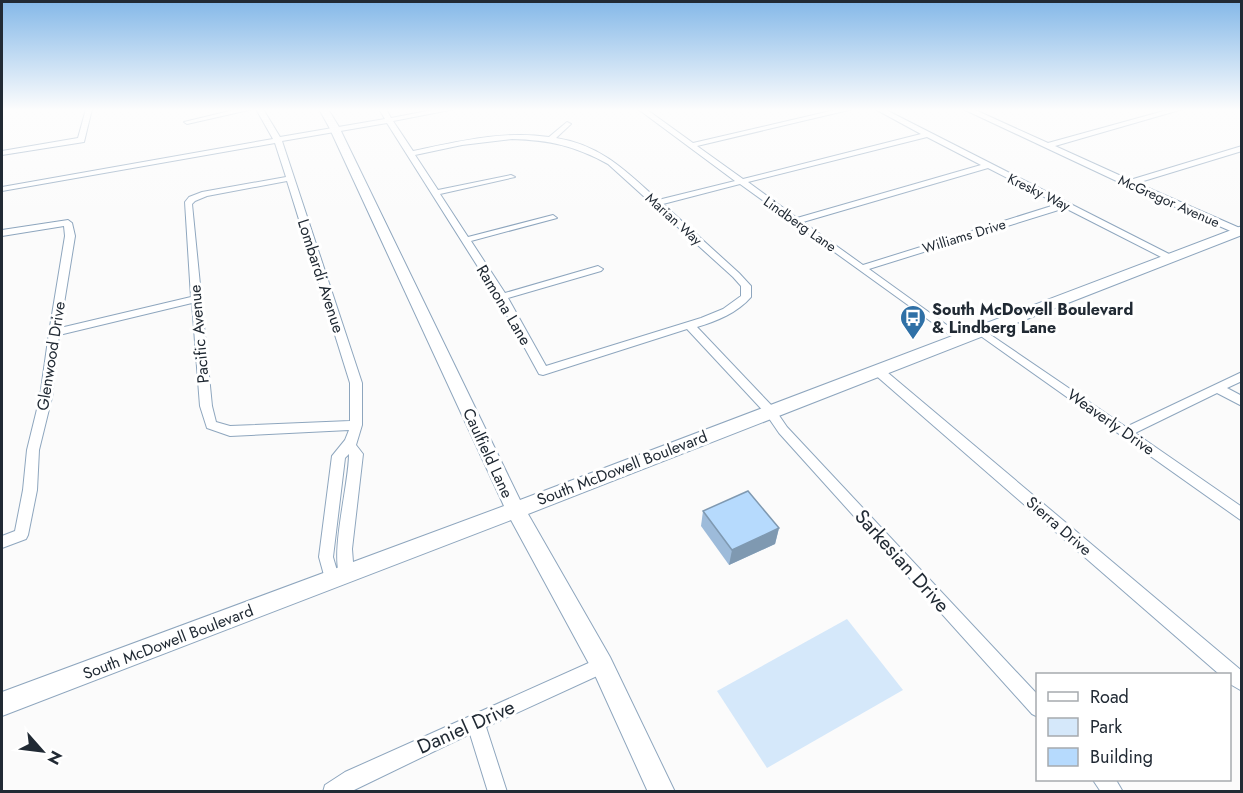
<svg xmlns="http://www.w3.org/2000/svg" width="1243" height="793" font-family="Jost,sans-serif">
	<rect width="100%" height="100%" fill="#fbfbfb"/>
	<path fill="#d5e8fa" d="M847 619 903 690 767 768 717 691Z"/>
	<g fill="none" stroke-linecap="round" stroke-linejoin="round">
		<defs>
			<g id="street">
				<path d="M86 109H92L84 142 2 155V151L78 138Z"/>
				<path d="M238 109H253L187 124 184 122Z"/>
				<path d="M256 109H263L280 137 385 119 379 109H386L391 118 438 109H455L393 121 413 151C457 142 503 130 549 137L567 122 571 124 556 138C601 145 626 171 658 200L735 181 638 109H646L693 143 839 109H853L697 146 743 179 921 134 875 109H884L1171 255V259H1165L1065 208 869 269 962 336 963 338 962 340 958 341 740 184 663 204 739 273 751 286V297C737 313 717 321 697 327L774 408 787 427 1038 695V717L1032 714 779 433 766 414 687 329 543 375 539 374 497 297 387 123 282 141 362 383V425L356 445 363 454 352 549 354 575 351 580 346 582 341 580C329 555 349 485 349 454L345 458 333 557 340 581 337 586 332 588 327 586 319 557 332 456 345 440 349 430 230 436 207 428 200 406 192 303 59 335 52 397 39 450 37 490 28 535 26 539 2 548V536L15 531 23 490 27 450 40 397 49 333 65 236 64 226 2 236V230L68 220 72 223 75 236 60 328 191 297 185 202 189 197 202 192 286 177 275 143 2 191V187L273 139ZM927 137 981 165 797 218 748 182ZM512 139C550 140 575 146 608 164L733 277 741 286V296L723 309 701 318 546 366 508 298 601 271 603 269 598 266 505 293 471 241 557 218 553 215 468 237 440 194 515 177 511 175 438 190 415 155 462 145ZM988 168 1058 204 863 265 803 222ZM287 181 350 383V421L230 426 216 422 212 406 192 204 195 201 207 196Z"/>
				<path d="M963 109H973L1048 143 1171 109H1183L1055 146 1130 180 1242 146V151L1137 183 1242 229V236L1125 185Z"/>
				<path d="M979 327 1126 427 1242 372V381L1227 388 1242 396V406L1217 393 1135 433 1242 507V521L975 332 974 330Z"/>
				<path d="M877 366 881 367 1242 671V691L1230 684V674H1219L873 373 871 370Z"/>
				<path d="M602 657 608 659 610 665 608 671 486 727 507 792H488L470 734 350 792H323L325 785 345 772Z"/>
				<path d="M1093 780H1116L1123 792H1101Z"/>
			</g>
			<path id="secondary" d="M319 109H328L339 127 520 500 1242 226V235L528 514 610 657 675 792H648L594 673 511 520 2 716V692L504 506 329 127Z"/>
		</defs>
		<use href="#street" stroke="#8ea6be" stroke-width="2"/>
		<use href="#secondary" stroke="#8ea6be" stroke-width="2"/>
		<use href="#street" fill="#fff" fill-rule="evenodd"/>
		<use href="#secondary" fill="#fff" fill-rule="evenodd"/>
	</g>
	<path fill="#9dbbda" d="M703 511 779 528 775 544 729 565 701 526Z"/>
	<path fill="#7f99b1" d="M779 528 775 544 729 565 732 550Z"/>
	<path fill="#b6dafd" stroke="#7f99b1" stroke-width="1.5" d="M748 491 779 528 732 550 703 511Z"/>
	<linearGradient id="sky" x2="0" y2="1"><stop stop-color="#84b8e8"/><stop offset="0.5" stop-color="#fdfdfd"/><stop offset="1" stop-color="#fdfdfd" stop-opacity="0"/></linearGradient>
	<rect width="1243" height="220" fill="url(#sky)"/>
	<defs>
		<symbol id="bus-pin" viewBox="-11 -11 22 30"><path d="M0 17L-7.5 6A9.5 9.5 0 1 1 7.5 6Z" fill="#2f70a6" stroke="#fff"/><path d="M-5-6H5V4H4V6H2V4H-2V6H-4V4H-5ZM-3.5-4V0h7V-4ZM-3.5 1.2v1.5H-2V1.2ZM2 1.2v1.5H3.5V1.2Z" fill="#fff"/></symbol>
	</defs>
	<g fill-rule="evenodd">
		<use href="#bus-pin" x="898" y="303" width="30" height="40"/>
	</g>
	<g text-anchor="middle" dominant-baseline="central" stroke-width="6" stroke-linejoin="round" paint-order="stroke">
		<g font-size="14" fill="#212a34" stroke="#fff">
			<text transform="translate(1039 192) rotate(26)">Kresky Way</text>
			<text transform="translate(1169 201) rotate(24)">McGregor Avenue</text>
			<text transform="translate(674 219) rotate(42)">Marian Way</text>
			<text transform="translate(800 224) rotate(35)">Lindberg Lane</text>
			<text transform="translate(964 236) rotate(-17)">Williams Drive</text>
		</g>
		<g font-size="16" fill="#212a34" stroke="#fff">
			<text transform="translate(321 276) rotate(72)">Lombardi Avenue</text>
			<text transform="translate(504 305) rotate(59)">Ramona Lane</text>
			<text transform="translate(199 334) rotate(-95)">Pacific Avenue</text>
			<text transform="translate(51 356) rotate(-81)">Glenwood Drive</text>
			<text transform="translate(1111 422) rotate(35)">Weaverly Drive</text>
			<text transform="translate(488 453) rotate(65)">Caulfield Lane</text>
			<text transform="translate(622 468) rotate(-21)">South McDowell Boulevard</text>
			<text transform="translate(1059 526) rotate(41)">Sierra Drive</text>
			<text transform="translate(168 642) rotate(-21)">South McDowell Boulevard</text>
		</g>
		<g font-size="16" font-weight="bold" fill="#212a34" stroke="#fff" text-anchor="start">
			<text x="932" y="309">South McDowell Boulevard<tspan x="932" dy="18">&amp; Lindberg Lane</tspan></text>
		</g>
		<g font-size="20" fill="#212a34" stroke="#fff">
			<text transform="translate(902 561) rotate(48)">Sarkesian Drive</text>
			<text transform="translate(466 727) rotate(-24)">Daniel Drive</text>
		</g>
	</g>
	<rect width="1243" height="793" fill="none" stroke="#212a34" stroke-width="6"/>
	<rect x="1036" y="673" width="195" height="108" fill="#ffffff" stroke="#a6aaae" stroke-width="1.5"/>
	<rect x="1048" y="692" width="30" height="9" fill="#ffffff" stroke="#a6aaae" stroke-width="1.5"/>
	<text x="1090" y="703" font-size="18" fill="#212a34">Road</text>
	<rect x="1048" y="718" width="30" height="18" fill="#d5e8fa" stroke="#a6aaae" stroke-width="1.5"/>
	<text x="1090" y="733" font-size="18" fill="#212a34">Park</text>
	<rect x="1048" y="748" width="30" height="18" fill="#b6dafd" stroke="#a6aaae" stroke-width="1.5"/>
	<text x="1090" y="763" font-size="18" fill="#212a34">Building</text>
	<g transform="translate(42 751) rotate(118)" stroke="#ffffff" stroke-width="4.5" paint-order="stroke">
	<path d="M0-4.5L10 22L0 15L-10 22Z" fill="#212a34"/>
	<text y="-9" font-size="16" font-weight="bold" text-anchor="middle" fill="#212a34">N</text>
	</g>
</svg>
